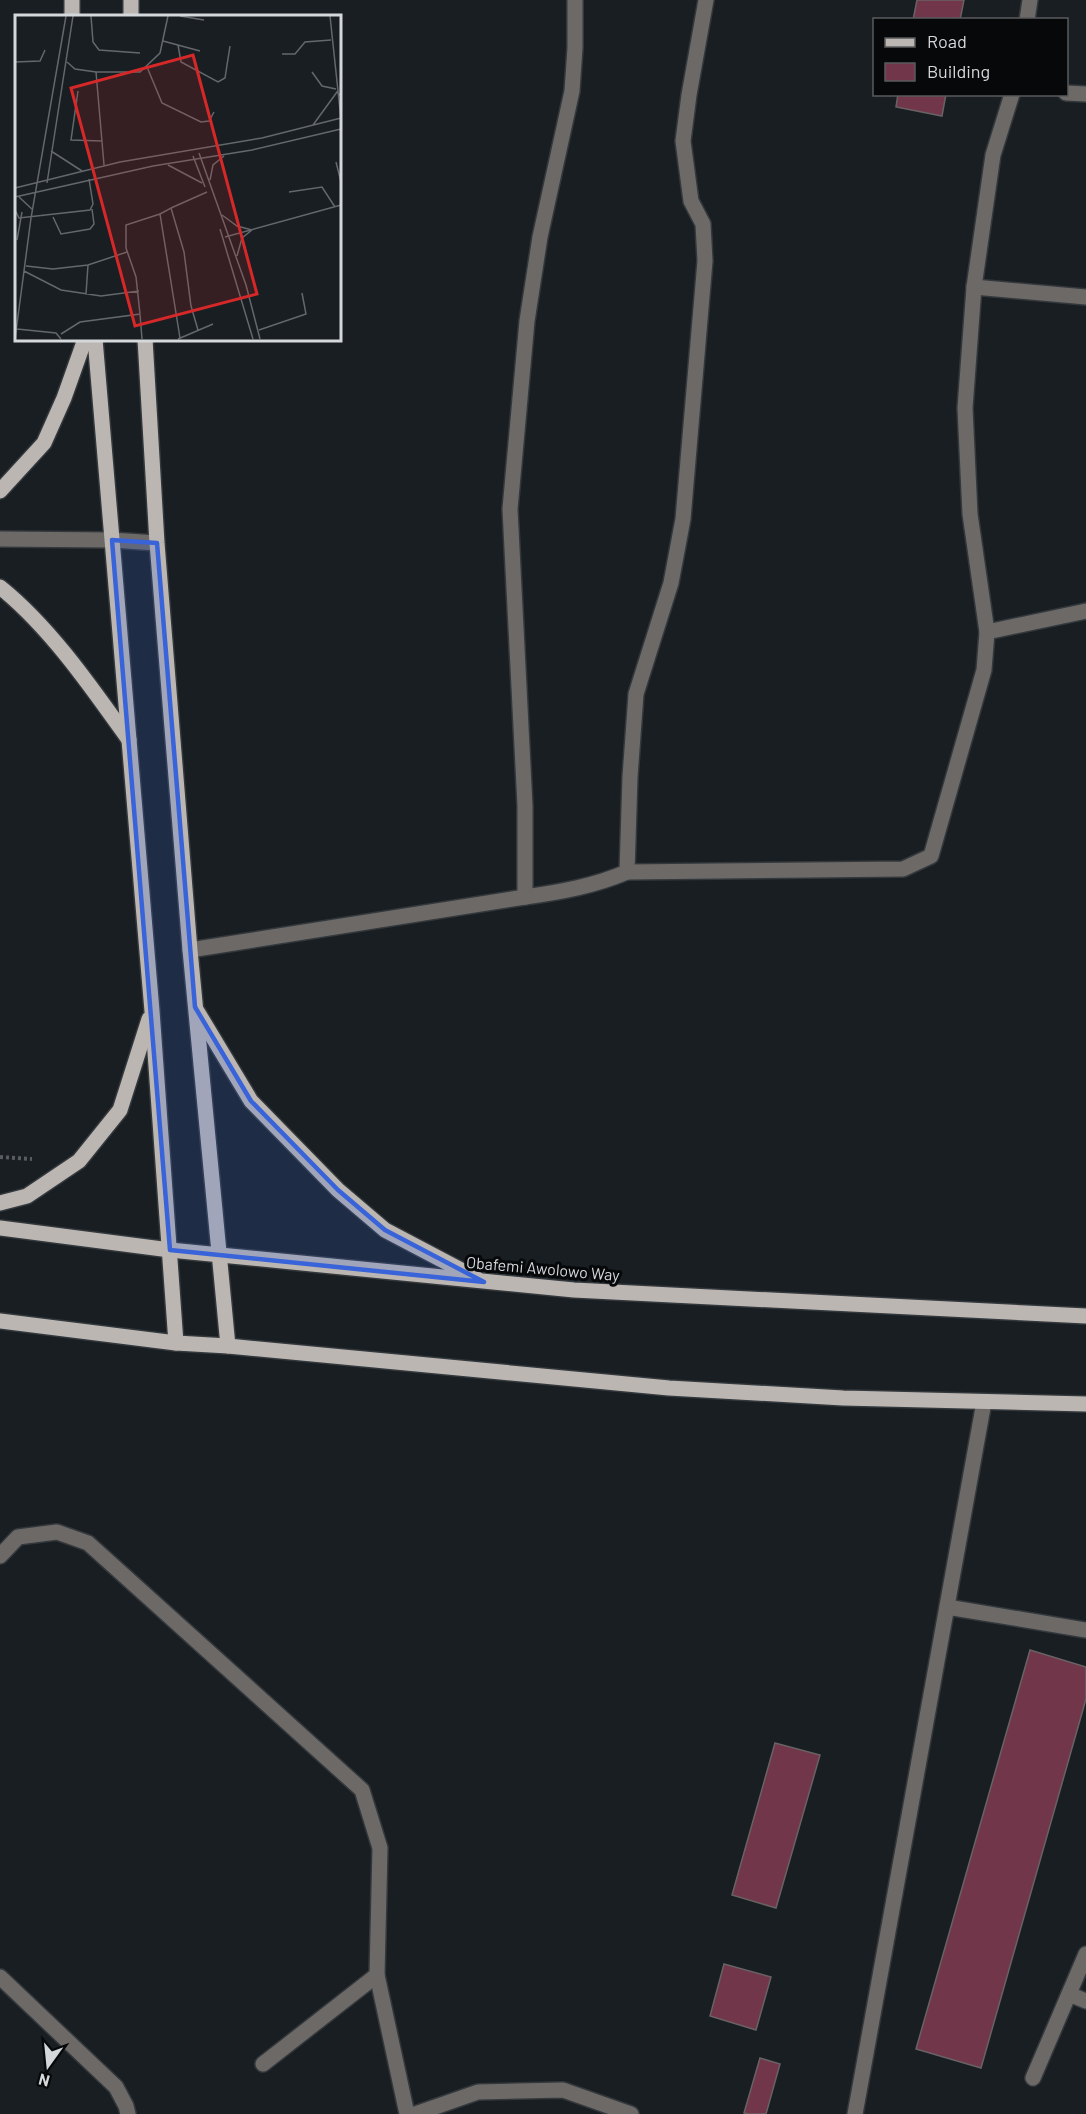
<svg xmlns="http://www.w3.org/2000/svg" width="1086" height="2114" font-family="Barlow,sans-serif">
	<rect width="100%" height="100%" fill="#191e22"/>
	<g fill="#71364a" stroke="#696264" stroke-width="1.5">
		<path d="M917 0H964L960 20H913Z"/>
		<path d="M898 94H946L942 116 896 107Z"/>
		<path d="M1030 1650 1086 1667V1699L981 2068 916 2049Z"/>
		<path d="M775 1743 820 1755 776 1908 732 1895Z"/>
		<path d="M724 1964 771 1977 756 2030 710 2016Z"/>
		<path d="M760 2058 780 2064 766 2114H749L744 2113Z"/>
	</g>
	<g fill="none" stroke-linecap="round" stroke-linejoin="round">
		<defs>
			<g id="minor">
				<path d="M575 0V48L572 91 540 237 527 321 510 509 525 806V897C561 892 594 886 627 872L630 777 636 694 671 583 683 519 705 261 703 224 691 201 683 141 689 95 706 0"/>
				<path d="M1027 20 1030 0"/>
				<path d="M1066 93 1086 94"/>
				<path d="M974 287 1086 297"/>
				<path d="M0 539 112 540 157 543"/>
				<path d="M987 632 1086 611"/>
				<path d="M627 872 903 869 931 856 984 670 987 632 970 514 965 408 974 287 993 155 1012 94"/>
				<path d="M190 950 525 897"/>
				<path d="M0 1556 18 1537 57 1532 88 1543 362 1790 380 1848 377 1975 407 2114"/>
				<path d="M947 1607 1086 1630"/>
				<path d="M0 1977 116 2087 126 2106 128 2114"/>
				<path d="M1069 1994 1086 2001"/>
				<path d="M263 2064 377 1975"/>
				<path d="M1033 2078 1086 1954"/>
				<path d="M415 2114 478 2092 563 2090 631 2114"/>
				<path d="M855 2114 984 1402"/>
			</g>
			<g id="major">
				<path d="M72 0V16"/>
				<path d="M131 0V16"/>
				<path d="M95 339 152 1011 176 1343"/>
				<path d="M145 339 157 543 190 950 228 1346"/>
				<path d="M0 491 44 443 64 398 85 339"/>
				<path d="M0 587C50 627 92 688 129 740"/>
				<path d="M197 1011 251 1101 338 1190 385 1230 476 1278"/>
				<path d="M0 1203 27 1196 79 1161 120 1110 149 1019"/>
				<path d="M0 1228 170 1250 574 1290 1086 1316"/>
				<path d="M0 1321 176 1343 228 1346 669 1388 843 1398 1086 1404"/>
			</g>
		</defs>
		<use href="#minor" stroke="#33383c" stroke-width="18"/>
		<use href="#major" stroke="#33383c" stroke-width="18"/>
		<path stroke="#595d61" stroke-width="4" stroke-dasharray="3 3" stroke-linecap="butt" d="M0 1157 32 1159"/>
		<use href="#minor" stroke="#6c6967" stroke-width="15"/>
		<use href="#major" stroke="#bcb6b3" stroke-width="15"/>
	</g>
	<path fill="#3963d8" fill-opacity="0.2" stroke="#3963d8" stroke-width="4.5" stroke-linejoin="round" d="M112 540 157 543 195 1007 251 1101 338 1190 385 1230 484 1282 170 1250Z"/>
	<g text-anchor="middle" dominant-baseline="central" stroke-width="6" stroke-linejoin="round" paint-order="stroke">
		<g font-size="16" fill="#d5d8db" stroke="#060809">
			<text transform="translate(543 1268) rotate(5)">Obafemi Awolowo Way</text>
		</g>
	</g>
	<g transform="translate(15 15)">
		<rect width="326" height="326" fill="#191e22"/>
		<path fill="none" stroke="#64686c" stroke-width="1.5" d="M76 1 78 27 84 35 125 38M165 1 189 5M315 1 326 104M148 26 185 36M163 30 166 47 203 67 210 63 215 31M267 39H280L290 27 316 25M0 47 25 46 30 35M52 47 60 54 81 57H125L145 38 153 1M132 52 147 88 186 107 194 106 199 97M81 57 89 150M297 57 307 71 321 74M63 76 56 125 87 126M298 110 322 77 326 81M36 136 67 156M184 138 231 270 245 324M178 141 190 172M321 147 326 167M153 150 187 168M195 165 198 150 209 141M32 168 58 1M0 173 105 147 247 123 326 103M274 177 307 172 320 192M0 182 138 151 237 135 326 114M4 182 18 195M156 193 192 177M0 195 4 203 75 195 78 189 74 164M207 200 222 211 237 215M38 202 46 219 75 214 79 209 77 194M205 214 238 324M210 222 326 190M2 225 7 197M222 241 227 223 237 215M11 251 38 254 73 250 112 237M9 256 46 275 86 281 124 276M71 279 73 250M125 299 127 324M2 314 41 318 46 324M244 315 291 299 287 278M46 319 65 307 125 299 121 262 111 233V210L145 199M165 323 145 199 156 193 169 237 176 291 183 315M0 324 16 203 51 1M163 324 198 309"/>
		<path fill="#d62828" fill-opacity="0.15" stroke="#d62828" stroke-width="3" d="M178 40 242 279 120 311 56 73Z"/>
		<rect width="326" height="326" fill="none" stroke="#d5d8db" stroke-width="3"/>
	</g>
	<rect x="873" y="18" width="195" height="78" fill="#060809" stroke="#595b5d" stroke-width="1.5"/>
	<rect x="885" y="38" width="30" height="9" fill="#bcb6b3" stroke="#595b5d" stroke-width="1.5"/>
	<text x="927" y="48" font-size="18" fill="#d5d8db">Road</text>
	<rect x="885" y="63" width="30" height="18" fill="#71364a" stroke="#595b5d" stroke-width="1.5"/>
	<text x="927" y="78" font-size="18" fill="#d5d8db">Building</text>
	<g transform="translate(48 2066) rotate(195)" stroke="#060809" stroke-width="4.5" paint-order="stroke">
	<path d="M0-4.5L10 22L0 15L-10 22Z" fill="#d5d8db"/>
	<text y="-9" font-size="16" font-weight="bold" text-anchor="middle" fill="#d5d8db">N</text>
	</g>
</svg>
